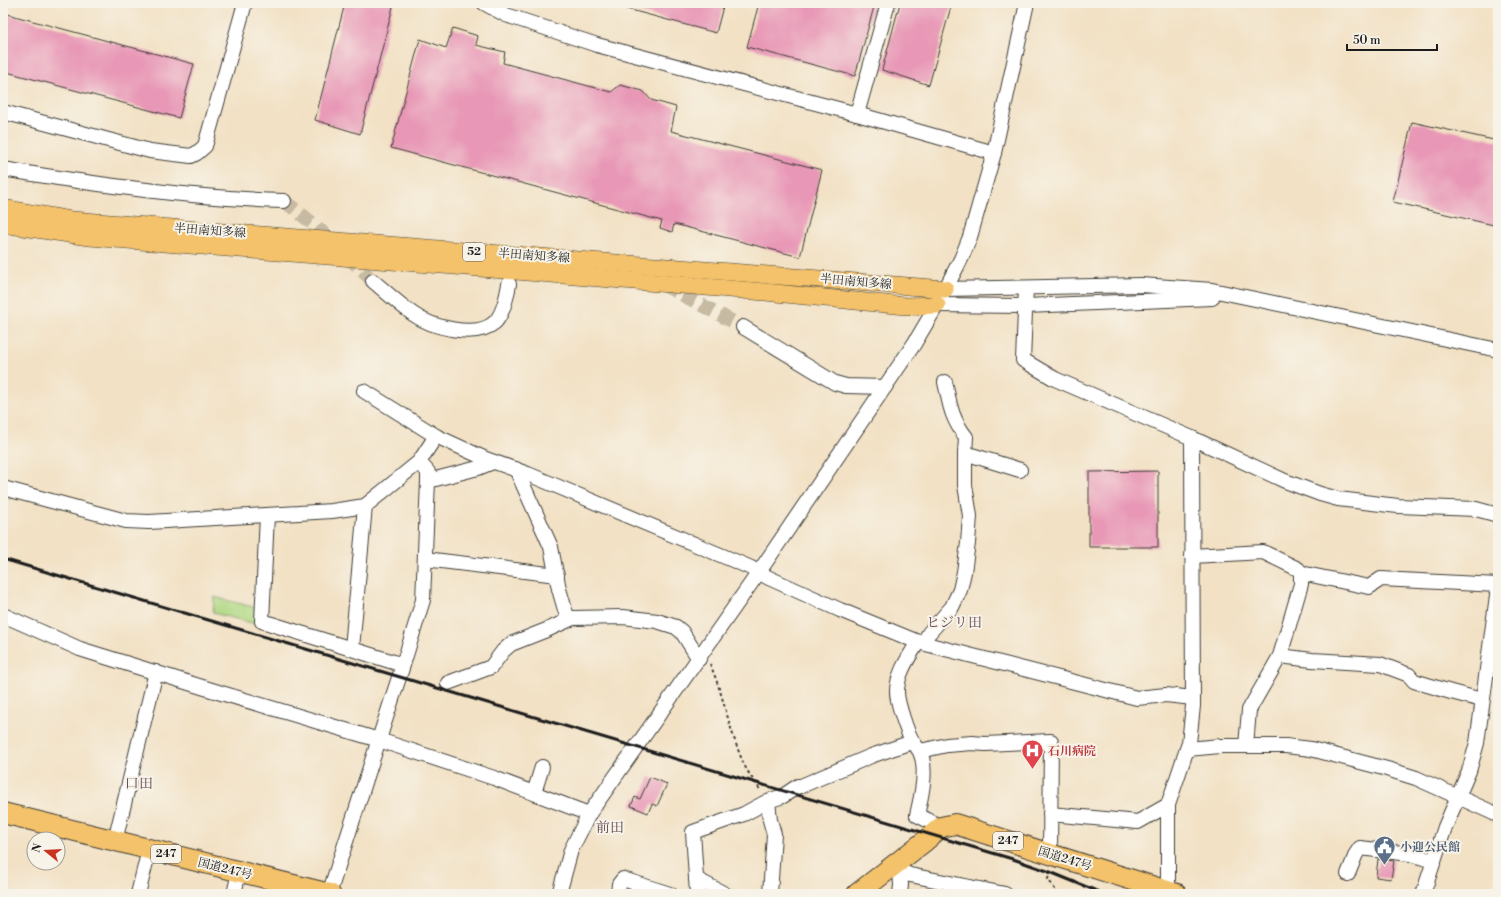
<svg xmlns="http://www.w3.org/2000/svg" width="1501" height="897" font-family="'Libre Bodoni','Noto Serif JP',serif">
	<rect width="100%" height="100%" fill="#f7f3e8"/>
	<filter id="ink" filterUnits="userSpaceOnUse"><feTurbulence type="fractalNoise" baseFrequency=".025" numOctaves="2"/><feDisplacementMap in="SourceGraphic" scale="8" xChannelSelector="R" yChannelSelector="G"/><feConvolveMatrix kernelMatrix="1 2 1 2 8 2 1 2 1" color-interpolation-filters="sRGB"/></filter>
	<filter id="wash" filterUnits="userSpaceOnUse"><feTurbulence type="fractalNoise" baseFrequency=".012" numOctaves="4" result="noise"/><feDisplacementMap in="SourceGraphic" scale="16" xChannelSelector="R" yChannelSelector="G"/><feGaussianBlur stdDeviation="0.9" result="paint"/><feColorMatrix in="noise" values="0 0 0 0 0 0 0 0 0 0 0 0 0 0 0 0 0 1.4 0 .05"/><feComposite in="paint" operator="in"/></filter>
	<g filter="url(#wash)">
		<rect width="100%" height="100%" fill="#f2e1c4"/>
		<path fill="#afd883" stroke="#667a50" d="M214 597 257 608 256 624 213 613Z"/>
		<g id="blocks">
			<g fill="#e898b6">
				<path d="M345 3H394L360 134 315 120Z"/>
				<path d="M616 3H724L716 33 616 6Z"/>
				<path d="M759 3H875L855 76 747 47Z"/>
				<path d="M900 3H952L929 85 882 70Z"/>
				<path d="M3 13 194 64 179 118 3 71Z"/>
				<path d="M453 28 478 36 476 45 505 52 503 63 611 92 620 85 643 91 651 100 676 107 671 131 822 170 800 257 674 224 672 232 660 228 662 221 391 148 420 39 446 48Z"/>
				<path d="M1412 122 1498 141V226L1393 202Z"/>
				<path d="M1158 471V547H1089V472Z"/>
				<path d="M650 777 667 784 657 806 652 804 648 813 631 806 635 797 640 799Z"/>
				<path d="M1378 859 1394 861 1391 879 1376 877Z"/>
			</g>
		</g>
	</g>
	<g filter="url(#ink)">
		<use href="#blocks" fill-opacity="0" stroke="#3c3a35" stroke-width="1"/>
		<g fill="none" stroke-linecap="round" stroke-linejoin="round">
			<g stroke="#c7baa2" stroke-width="14" stroke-dasharray="14 7" stroke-linecap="butt">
				<path d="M284 201 315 225 373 281"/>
				<path d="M664 285 743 327"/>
			</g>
			<defs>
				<g id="minor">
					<path d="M484 3 506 15 597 45 857 114 994 153"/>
					<path d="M3 112 150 151 191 156 197 153 205 146 245 3"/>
					<path d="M857 114 888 3"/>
					<path d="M3 169C96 185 190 198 284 201"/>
					<path d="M373 281C386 292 400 305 413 314 431 327 475 339 494 323 503 315 507 296 509 284"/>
					<path d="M1026 288 1023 360 1055 379 1192 438 1285 481 1320 494 1338 499 1398 506 1476 509 1498 515"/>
					<path d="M945 289 1141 285 1212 290 1498 350"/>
					<path d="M937 305 1026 306 1212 298"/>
					<path d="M743 327 835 383 846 386 885 387"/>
					<path d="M364 391 436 436 486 459 528 474 749 567 769 578 840 610 918 642 1137 698 1166 695 1193 698"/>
					<path d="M965 453 1020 470"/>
					<path d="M516 469 551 547 559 589 568 620"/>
					<path d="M428 481 478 468 493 462"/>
					<path d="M3 488 126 521 149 522 332 511 365 506 419 462 436 436"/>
					<path d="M267 515 262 621 403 665"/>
					<path d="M1192 556 1263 552 1298 569 1301 573V584L1280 656 1249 710 1246 746"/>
					<path d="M425 559 557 575"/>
					<path d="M1301 573 1369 587 1381 579 1498 585"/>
					<path d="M3 615 80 649 218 692 379 740 494 778 589 814"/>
					<path d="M918 642C909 657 897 673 897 692 897 702 907 733 913 742 915 745 918 748 920 752 928 769 921 798 917 815L941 827"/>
					<path d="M923 643 929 633 952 607 960 590 964 572 968 543 970 516 965 485V453L966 437C951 418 950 405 945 382"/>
					<path d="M352 648 365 506"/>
					<path d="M1280 656 1312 660 1380 664 1409 675 1414 681 1451 692 1482 700"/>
					<path d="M448 683 491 667 503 651 511 644 549 629 573 618 623 617 657 621 676 627 682 632 699 659"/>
					<path d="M1188 749 1220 746H1286L1311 749 1387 769 1416 778 1498 815"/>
					<path d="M920 751 947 745 972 743 985 744 1051 741 1050 855"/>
					<path d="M534 793 542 767"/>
					<path d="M768 801 770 820 774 834 770 894"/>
					<path d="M1050 814 1138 822 1168 805"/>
					<path d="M115 841 156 672"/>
					<path d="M894 865 900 871 910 875 1005 894"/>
					<path d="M1348 874 1356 854 1360 848 1410 854 1434 861"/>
					<path d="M696 879 725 894"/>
					<path d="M1168 891V805L1189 743 1193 706 1192 438"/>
					<path d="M138 894 149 850"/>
					<path d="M234 894 239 872"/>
					<path d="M329 894 403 665 423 600 428 481V472L419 462"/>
					<path d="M559 894 571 850 589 814 759 572 914 344 937 305 961 259 970 237 994 153 1027 3"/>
					<path d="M618 894 619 884 623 879 670 894"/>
					<path d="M696 894 697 893 693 832 744 814 768 801 783 796 798 786H801L871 756 912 742"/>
					<path d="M900 894 901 885 900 871"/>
					<path d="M1423 894 1445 827 1469 771 1477 743 1498 588"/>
				</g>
				<g id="major">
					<path d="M3 208 72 220 945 289"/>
					<path d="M3 224 89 237 467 267 765 292 906 306 937 305"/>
				</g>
				<g id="highway">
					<path d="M3 813 330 894"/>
					<path d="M857 894 925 841 941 827 955 824 1177 894"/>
				</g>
			</defs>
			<use href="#minor" stroke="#3c3a35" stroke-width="16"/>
			<use href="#major" stroke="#3c3a35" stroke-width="18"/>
			<use href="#highway" stroke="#3c3a35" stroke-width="22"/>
			<g stroke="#3c3a35" stroke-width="2" stroke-dasharray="3 3" stroke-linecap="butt">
				<path d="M710 664C724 696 729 730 743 762 747 772 755 782 761 791"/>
				<path d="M1050 871 1048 879 1058 894"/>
			</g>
			<use href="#minor" stroke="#fff" stroke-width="14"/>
			<use href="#major" stroke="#f4c26a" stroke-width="17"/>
			<use href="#highway" stroke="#f4c26a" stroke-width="20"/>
			<path stroke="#1c1c1c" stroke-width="3" d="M3 559 1016 860 1050 872 1104 894"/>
		</g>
	</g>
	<defs>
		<symbol id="hospital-pin" viewBox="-11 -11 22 30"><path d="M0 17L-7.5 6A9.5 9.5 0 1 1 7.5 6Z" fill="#e0444e" stroke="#f7f3e8"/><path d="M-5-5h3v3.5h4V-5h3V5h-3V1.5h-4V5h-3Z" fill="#fff"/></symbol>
		<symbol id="civic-pin" viewBox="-11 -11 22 30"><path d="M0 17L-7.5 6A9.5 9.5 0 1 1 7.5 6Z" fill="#5c6f8a" stroke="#f7f3e8"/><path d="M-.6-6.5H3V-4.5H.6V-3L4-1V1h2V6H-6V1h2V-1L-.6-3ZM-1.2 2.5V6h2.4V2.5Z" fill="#fff"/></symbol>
	</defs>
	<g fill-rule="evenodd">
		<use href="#hospital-pin" x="1020" y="738" width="25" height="34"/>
		<use href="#civic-pin" x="1372" y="834" width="25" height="34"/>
	</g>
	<g text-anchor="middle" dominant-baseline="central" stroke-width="4" stroke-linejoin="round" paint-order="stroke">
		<g fill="#f7f3e8" stroke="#5e5c59" stroke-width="1">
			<rect x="463" y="243" width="22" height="18" rx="3"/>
			<rect x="993" y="832" width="30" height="18" rx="3"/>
			<rect x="151" y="845" width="30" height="18" rx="3"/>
		</g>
		<g font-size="11" font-weight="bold" fill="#1c1c1c">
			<text x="474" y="252">52</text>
			<text x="1008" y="841">247</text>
			<text x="166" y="854">247</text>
		</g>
		<g font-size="12" fill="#1c1c1c" stroke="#f7f3e8">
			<text transform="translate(210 231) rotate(4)">半田南知多線</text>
			<text transform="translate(534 256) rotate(4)">半田南知多線</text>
			<text transform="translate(856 282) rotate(5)">半田南知多線</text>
			<text transform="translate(1065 859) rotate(17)">国道247号</text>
			<text transform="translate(225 869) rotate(14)">国道247号</text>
		</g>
		<g font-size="12" font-weight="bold" fill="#be3a42" stroke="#f7f3e8" text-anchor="start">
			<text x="1048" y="751">石川病院</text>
		</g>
		<g font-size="12" font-weight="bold" fill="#4e5e75" stroke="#f7f3e8" text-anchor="start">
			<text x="1400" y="847">小迎公民館</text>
		</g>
		<g font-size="14" fill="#634752" stroke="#f7f3e8">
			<text x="954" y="623">ヒジリ田</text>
			<text x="139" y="784">口田</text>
			<text x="610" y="828">前田</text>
		</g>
	</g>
	<rect width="1501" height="897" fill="none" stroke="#f7f3e8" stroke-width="16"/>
	<g transform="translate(46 851) rotate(288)"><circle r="19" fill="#f7f3e8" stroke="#9f9d96"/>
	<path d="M0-3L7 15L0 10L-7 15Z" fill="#c8321e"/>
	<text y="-6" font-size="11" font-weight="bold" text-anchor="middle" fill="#1c1c1c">N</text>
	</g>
	<path d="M1347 44v6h90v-6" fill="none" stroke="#1c1c1c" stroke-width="2"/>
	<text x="1353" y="44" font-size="12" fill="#1c1c1c" stroke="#f7f3e8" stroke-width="3" paint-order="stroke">50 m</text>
</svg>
